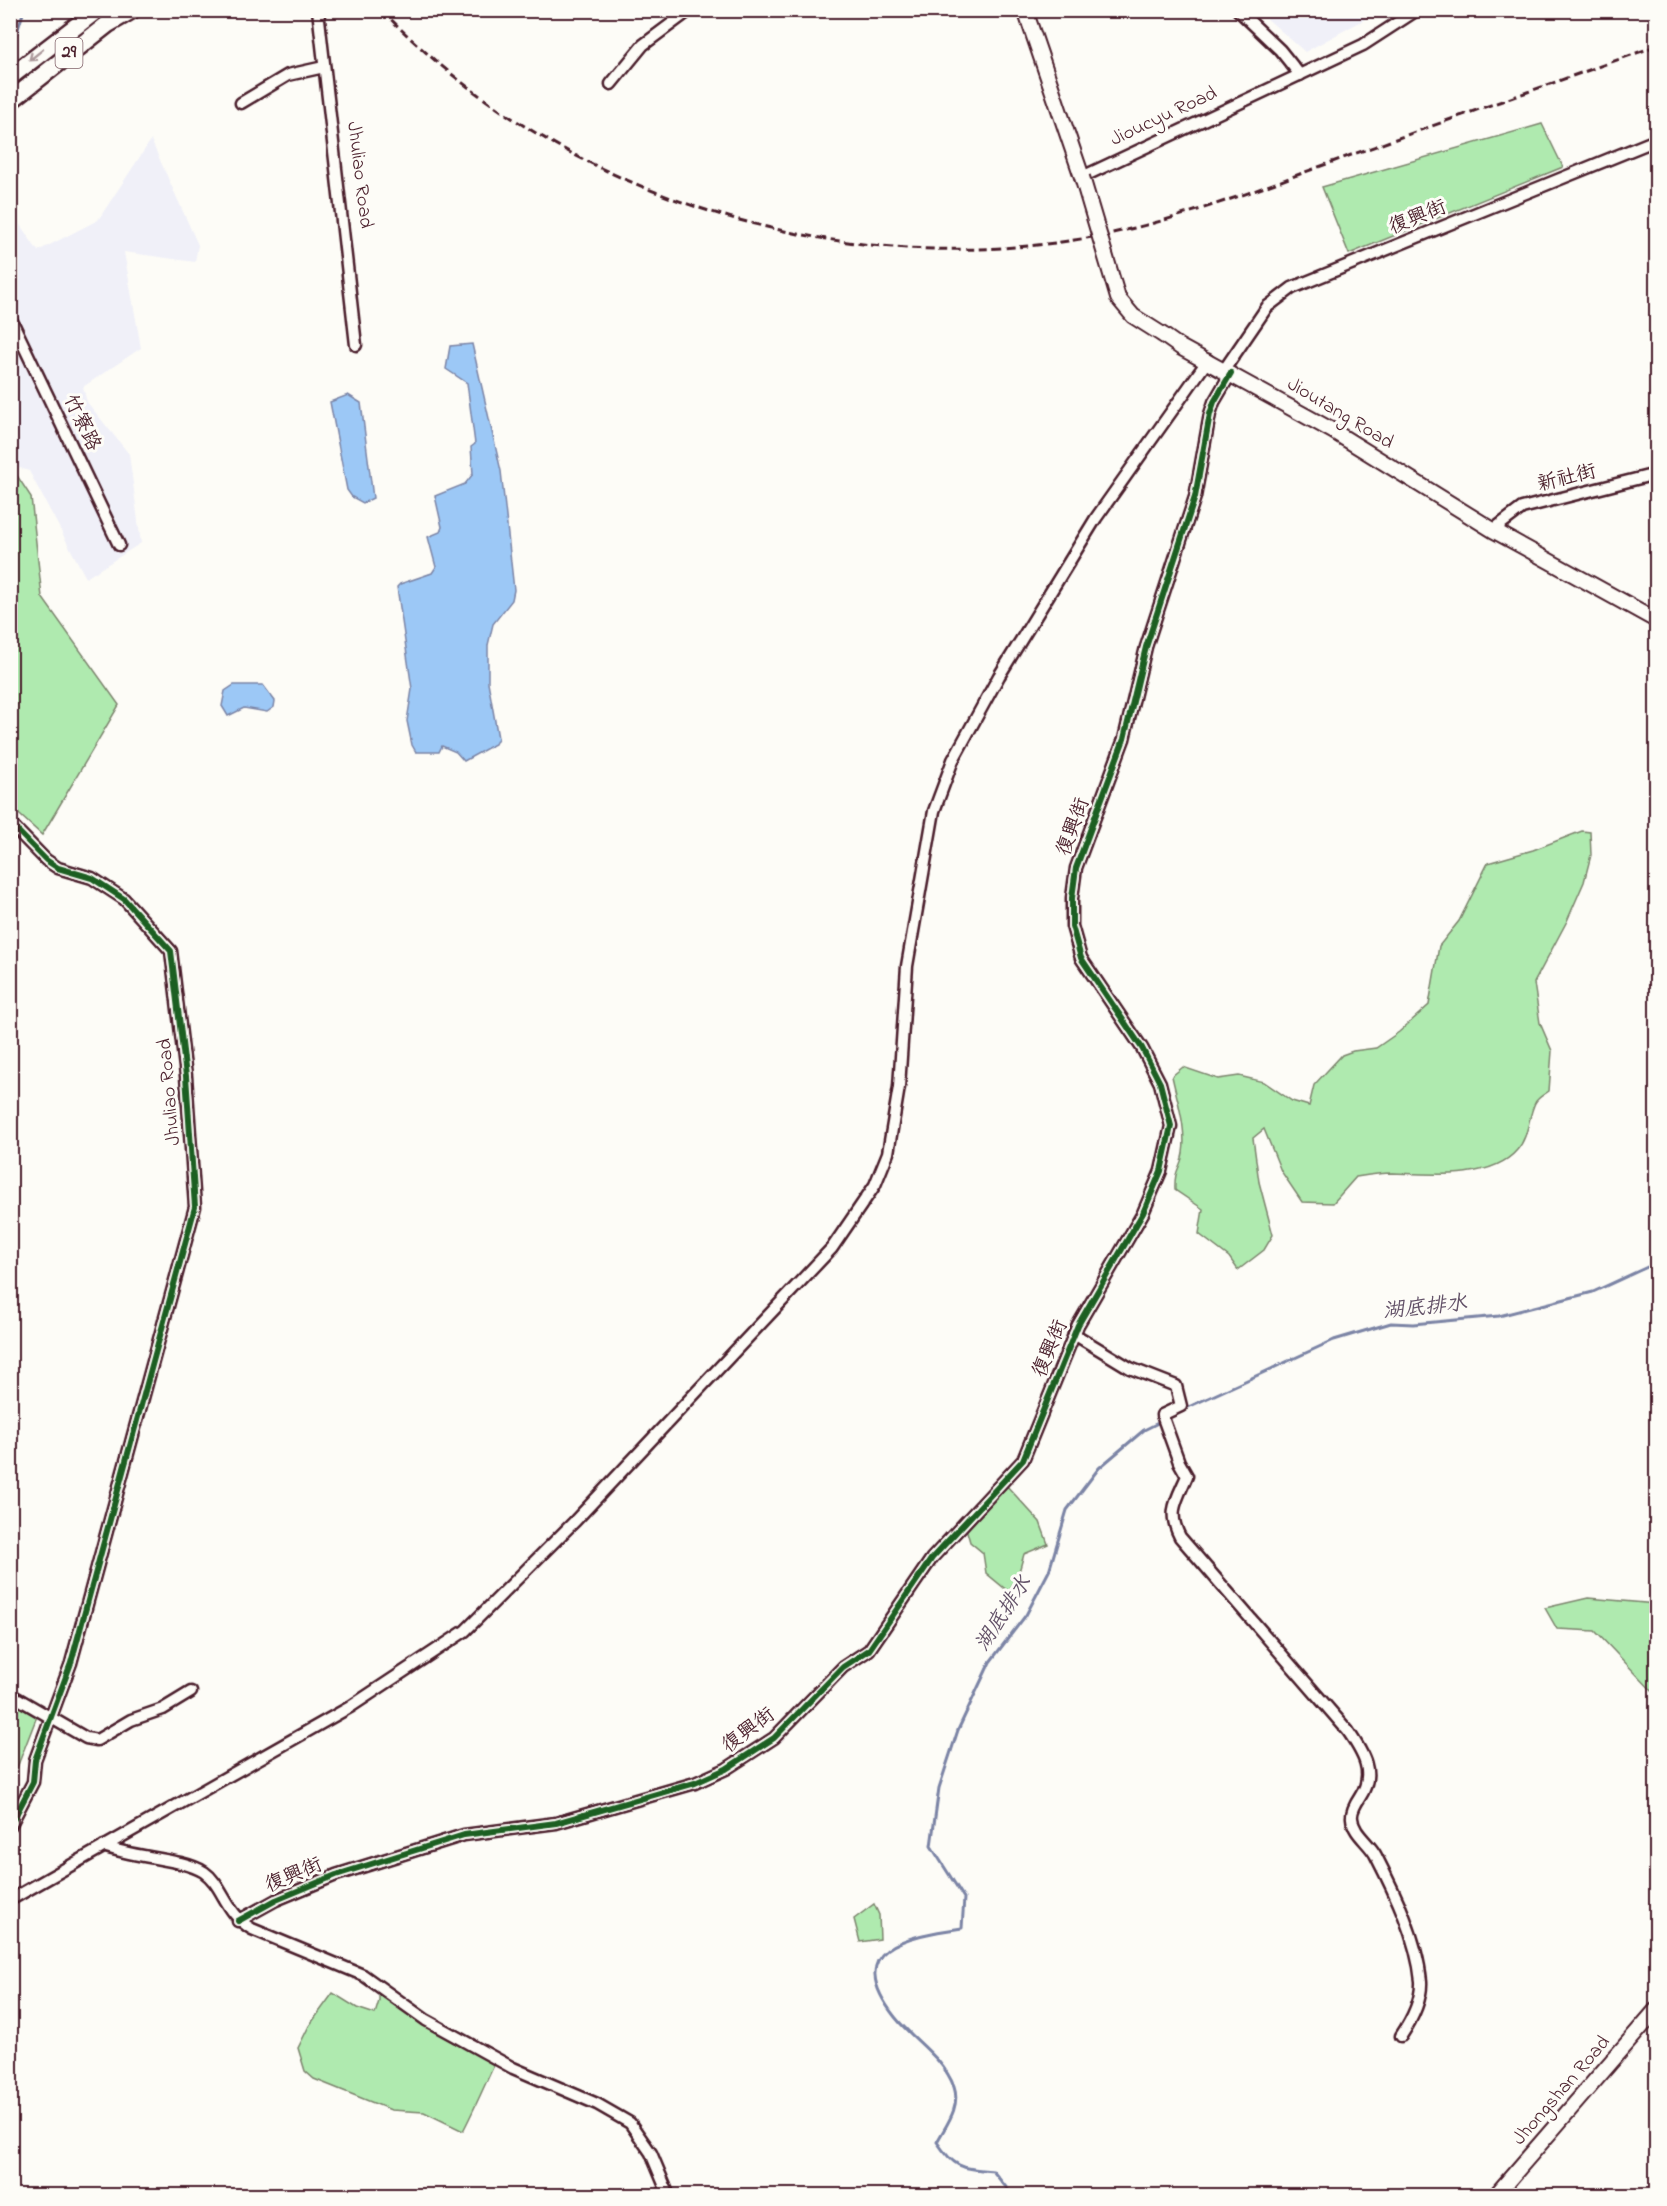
<svg xmlns="http://www.w3.org/2000/svg" width="1667" height="2206" font-family="'Indie Flower','LXGW WenKai TC',sans-serif">
	<rect width="100%" height="100%" fill="#fdfcf7"/>
	<filter id="ink" filterUnits="userSpaceOnUse"><feTurbulence type="fractalNoise" baseFrequency=".0167" numOctaves="2"/><feDisplacementMap in="SourceGraphic" scale="12" xChannelSelector="R" yChannelSelector="G"/><feConvolveMatrix kernelMatrix="1 2 1 2 8 2 1 2 1" color-interpolation-filters="sRGB"/></filter>
	<g filter="url(#ink)">
		<g fill="#f0f0f8">
			<path d="M1258 11H1380L1305 52Z"/>
			<path d="M151 140 198 245 195 262 124 252 141 348 83 387 87 402 129 454 141 543 86 578 29 471 11 465 10 210 38 251 98 220Z"/>
		</g>
		<g fill="#afeaaf" stroke="#7c846d" stroke-width="1.5">
			<path d="M1542 124 1563 167 1349 254 1322 187Z"/>
			<path d="M11 472 16 474 31 497 42 597 119 705 42 835 11 807Z"/>
			<path d="M1582 831 1590 832 1591 855 1584 882 1567 921 1534 983 1540 1023 1552 1051 1549 1091C1545 1094 1537 1098 1535 1103 1528 1117 1529 1137 1517 1150 1491 1181 1427 1174 1393 1173 1380 1173 1368 1175 1356 1177L1333 1203 1302 1202 1281 1171 1264 1129 1253 1138 1259 1182 1273 1235 1264 1250 1238 1270 1229 1257 1199 1234 1203 1209 1175 1190C1174 1168 1181 1169 1183 1153 1187 1128 1177 1100 1172 1076L1183 1067 1218 1079 1239 1076 1264 1082 1292 1101 1309 1106 1314 1085 1342 1055 1353 1051 1376 1048 1399 1032 1429 1005 1439 946 1459 921 1488 863 1533 850Z"/>
			<path d="M1005 1484 1040 1522 1048 1544 1024 1554 1019 1572 1009 1592 986 1573 983 1553 970 1542 966 1528Z"/>
			<path d="M1588 1598 1656 1604V1695L1595 1631 1557 1629 1545 1608Z"/>
			<path d="M11 1685 39 1711 11 1783Z"/>
			<path d="M874 1904 879 1915 880 1939 860 1942 854 1919Z"/>
			<path d="M379 1984 497 2059C485 2084 475 2108 463 2131L424 2112 391 2110 314 2079 305 2071 298 2048 309 2026 333 1993 357 2008 375 2014 379 2001Z"/>
		</g>
		<g fill="#9cc8f6" stroke="#7b84a5" stroke-width="1.5">
			<path d="M472 344 501 471 514 590 512 600 493 624 488 645V682L498 738 495 744 464 761 456 752 442 746 439 752H416L412 745 407 721 412 689 397 587 400 584 432 573 436 567 428 537 440 532 442 527 435 496 465 484 473 474 471 447 475 444 467 383 446 369 450 346Z"/>
			<path d="M348 395 361 403 373 498 363 503 352 497 347 490 330 402Z"/>
			<path d="M234 685H263L275 701 274 707 267 712 244 708 228 716 222 706 225 691Z"/>
		</g>
		<g fill="none" stroke-linecap="round" stroke-linejoin="round">
			<g stroke="#7b84a5" stroke-width="3">
				<path d="M10 54 24 10"/>
				<path d="M1184 1409 1334 1340 1391 1323 1413 1324 1499 1316 1593 1292 1656 1263"/>
				<path d="M1013 2196 993 2171C962 2168 955 2169 937 2142 946 2125 961 2107 954 2087 943 2057 914 2041 895 2017 841 1948 907 1936 962 1928L964 1898 931 1846 939 1788 958 1730 990 1662 1026 1615 1049 1571 1067 1510 1099 1468 1144 1430 1162 1421"/>
			</g>
			<defs>
				<g id="minor">
					<path d="M318 10 356 345"/>
					<path d="M1238 10 1280 50 1300 75"/>
					<path d="M611 84 643 45 690 10"/>
					<path d="M241 103 288 75 324 67"/>
					<path d="M1082 177 1363 45 1417 10"/>
					<path d="M10 317 119 545"/>
					<path d="M1224 370 1267 307 1292 288 1656 140"/>
					<path d="M1493 530 1522 508 1656 474"/>
					<path d="M10 823 46 860 58 868 92 878 124 899 171 951 186 1076 195 1207 71 1663 35 1760 33 1782 10 1826"/>
					<path d="M1074 1334 1130 1368 1176 1386 1181 1406 1162 1415 1179 1462 1187 1476C1176 1501 1167 1512 1180 1537L1348 1731C1363 1753 1376 1773 1360 1797 1356 1803 1351 1811 1352 1818 1353 1834 1370 1843 1376 1856 1395 1893 1417 1939 1421 1981 1422 2000 1411 2021 1401 2036"/>
					<path d="M10 1694 86 1738 97 1740 131 1720 163 1709 191 1692"/>
					<path d="M104 1846C133 1858 182 1858 204 1872 223 1885 225 1913 252 1929L363 1975 426 2020 513 2068 597 2104 630 2123 651 2153 669 2196"/>
					<path d="M10 1900 350 1707 465 1631 574 1522 832 1248 875 1185 888 1153 899 1087 907 966 934 811 953 760 999 676 1096 518 1208 360"/>
					<path d="M238 1921 276 1900 336 1875 464 1835 556 1823 695 1783 726 1769 774 1738 843 1667 869 1650 932 1558 1023 1460 1078 1325 1143 1213 1161 1171 1171 1126 1160 1083 1142 1048 1081 958 1072 926V898L1076 868 1124 739 1146 647 1195 497 1210 414 1214 402 1231 373"/>
				</g>
				<g id="tertiary">
					<path d="M1025 10 1082 177"/>
					<path d="M1163 335 1180 347 1333 431 1493 530 1656 620"/>
					<path d="M1495 2196 1656 2010"/>
				</g>
				<g id="primary">
					<path d="M10 77 97 10"/>
					<path d="M10 101 108 24 132 10"/>
				</g>
			</defs>
			<use href="#minor" stroke="#4a1f2b" stroke-width="15"/>
			<use href="#tertiary" stroke="#4a1f2b" stroke-width="18"/>
			<use href="#primary" stroke="#4a1f2b" stroke-width="21"/>
			<use href="#minor" stroke="#fdfcf7" stroke-width="10"/>
			<use href="#tertiary" stroke="#fdfcf7" stroke-width="14"/>
			<use href="#primary" stroke="#fdfcf7" stroke-width="16"/>
			<path stroke="#4a1f2b" stroke-width="3" stroke-dasharray="9 4.5" stroke-linecap="butt" d="M382 10C568 206 868 292 1130 229 1210 210 1287 178 1365 150 1462 115 1559 81 1656 46"/>
			<defs>
				<path id="tertiary-bridge" d="M1082 177 1118 298 1133 316 1163 335"/>
			</defs>
			<use href="#tertiary-bridge" stroke="#4a1f2b" stroke-width="18" stroke-linecap="butt"/>
			<use href="#tertiary-bridge" stroke="#fdfcf7" stroke-width="14"/>
			<defs>
				<g id="cycleway">
					<path d="M10 823 46 860 58 868 92 878 124 899 171 951 186 1076 195 1207 71 1663 35 1760 33 1782 10 1826"/>
					<path d="M238 1921 276 1900 336 1875 464 1835 556 1823 695 1783 726 1769 774 1738 843 1667 869 1650 932 1558 1023 1460 1078 1325 1143 1213 1161 1171 1171 1126 1160 1083 1142 1048 1081 958 1072 926V898L1076 868 1124 739 1146 647 1195 497 1210 414 1214 402 1231 373"/>
				</g>
			</defs>
			<use href="#cycleway" stroke="#fdfcf7" stroke-width="10"/>
			<use href="#cycleway" stroke="#1b5e20" stroke-width="6"/>
		</g>
		<defs><path id="oneway-shaft" d="M-6 0H5M1.5-3L5.5 0L1.5 3" fill="none" stroke-width="1.6" stroke-linecap="round" stroke-linejoin="round" transform="scale(1.5)"/></defs>
		<use stroke="#ac999b" href="#oneway-shaft" transform="translate(36 55) rotate(141)"/>
	</g>
	<g text-anchor="middle" dominant-baseline="central" stroke-width="6" stroke-linejoin="round" paint-order="stroke">
		<rect fill="#fdfcf7" stroke="#806168" stroke-width="1.5" x="55.5" y="38" width="27" height="30" rx="4.5"/>
		<g font-size="18" font-weight="bold" fill="#4a1f2b">
			<text x="69" y="53">29</text>
		</g>
		<g font-size="20" fill="#4a1f2b" stroke="#fdfcf7">
			<text transform="translate(1164 117) rotate(-25)">Jioucyu Road</text>
			<text transform="translate(359 175) rotate(83)">Jhuliao Road</text>
			<text transform="translate(1418 218) rotate(-22)">復興街</text>
			<text transform="translate(1340 414) rotate(31)">Jioutang Road</text>
			<text transform="translate(81 423) rotate(64)">竹寮路</text>
			<text transform="translate(1567 479) rotate(-14)">新社街</text>
			<text transform="translate(1074 827) rotate(-70)">復興街</text>
			<text transform="translate(170 1092) rotate(-95)">Jhuliao Road</text>
			<text transform="translate(1051 1349) rotate(-67)">復興街</text>
			<text transform="translate(749 1731) rotate(-37)">復興街</text>
			<text transform="translate(294 1876) rotate(-23)">復興街</text>
			<text transform="translate(1562 2091) rotate(-49)">Jhongshan Road</text>
		</g>
		<g font-size="21" font-style="italic" fill="#635268" stroke="#fdfcf7">
			<text transform="translate(1425 1308) rotate(-6)">湖底排水</text>
			<text transform="translate(1004 1614) rotate(-57)">湖底排水</text>
		</g>
	</g>
	<rect width="1667" height="2206" fill="none" stroke="#fdfcf7" stroke-width="36"/>
	<rect x="18" y="18" width="1631" height="2170" fill="none" stroke="#4a1f2b" stroke-width="2" filter="url(#ink)"/>
</svg>
